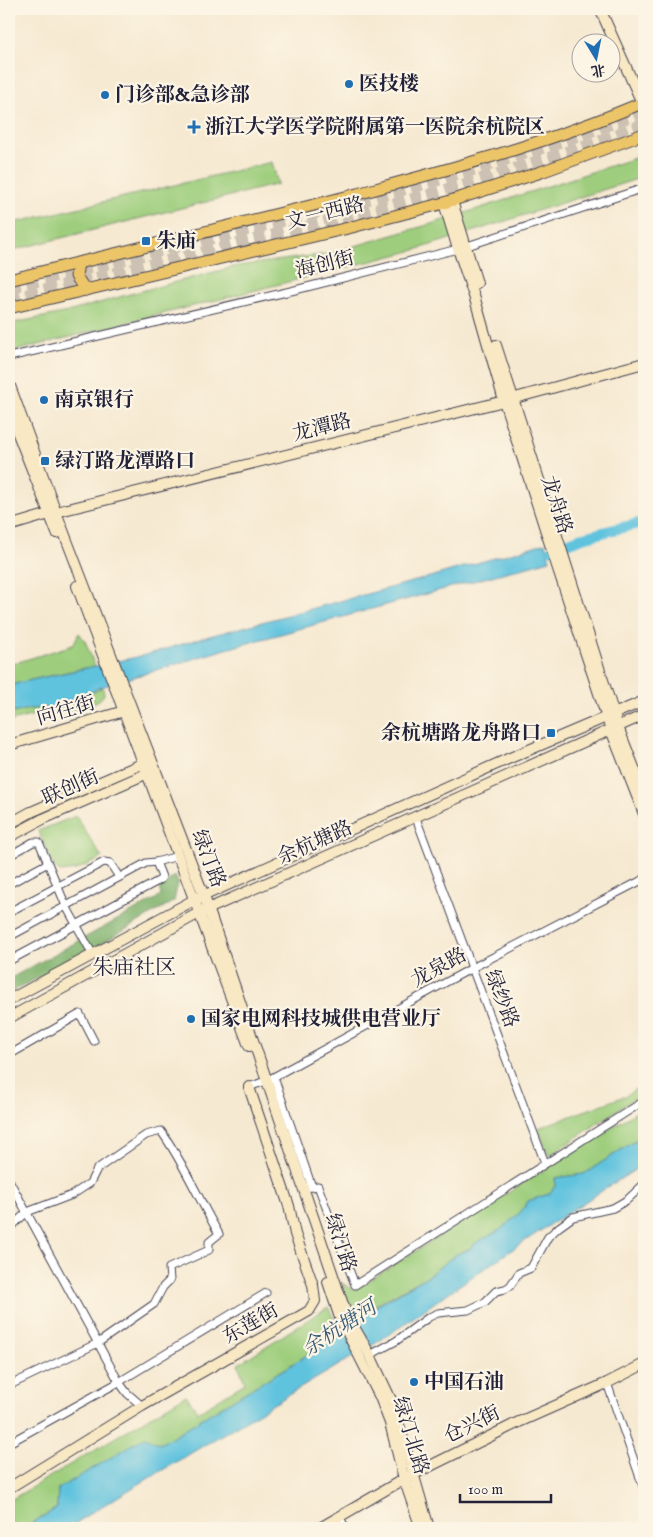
<svg xmlns="http://www.w3.org/2000/svg" width="653" height="1537" font-family="'IM FELL English','Noto Serif SC',serif">
	<rect width="100%" height="100%" fill="#fcf5e5"/>
	<filter id="ink" filterUnits="userSpaceOnUse"><feTurbulence type="fractalNoise" baseFrequency=".02" numOctaves="2"/><feDisplacementMap in="SourceGraphic" scale="10" xChannelSelector="R" yChannelSelector="G"/><feConvolveMatrix kernelMatrix="1 2 1 2 8 2 1 2 1" color-interpolation-filters="sRGB"/></filter>
	<filter id="wash" filterUnits="userSpaceOnUse"><feTurbulence type="fractalNoise" baseFrequency=".0096" numOctaves="4" result="noise"/><feDisplacementMap in="SourceGraphic" scale="20" xChannelSelector="R" yChannelSelector="G"/><feGaussianBlur stdDeviation="1.12" result="paint"/><feColorMatrix in="noise" values="0 0 0 0 0 0 0 0 0 0 0 0 0 0 0 0 0 1.4 0 .05"/><feComposite in="paint" operator="in"/></filter>
	<g filter="url(#wash)">
		<rect width="100%" height="100%" fill="#f6e9d1"/>
		<g fill="#9ece7d" stroke="#60785c">
			<path d="M644 155V176L637 179 415 250 11 352C7 341 8 332 14 323L68 312 130 294 237 266 327 254 431 224Z"/>
			<path d="M272 162 278 184 9 251V224Z"/>
			<path d="M79 633 85 641 95 667 85 668 18 683 9 687V665L73 645Z"/>
			<path d="M103 687 104 694C97 710 55 712 39 714 29 716 19 719 9 722V714L28 709 64 707Z"/>
			<path d="M76 816 102 858 76 870 60 872 55 868 38 831Z"/>
			<path d="M644 1084V1092L549 1156 538 1128 625 1096Z"/>
			<path d="M644 1107V1135L584 1174 555 1178 556 1185 549 1194 528 1201 522 1211 500 1230 477 1242 470 1248 455 1255 428 1276 372 1307 357 1318 346 1298 342 1283 354 1290Z"/>
			<path d="M328 1307 342 1334 160 1444 58 1489 57 1508 24 1528H9V1501L186 1395 198 1412 245 1383 238 1364Z"/>
		</g>
		<path fill="#7eb16c" stroke="#506a54" d="M175 876 178 882 174 901 84 954 9 993V979L161 896 159 887Z"/>
		<g fill="#60c3de" stroke="#41728c">
			<path d="M545 543 550 560 219 651 98 688 84 697 64 707 28 709 9 714V687L18 683 146 655 202 638 423 579Z"/>
			<path d="M644 1135V1164C589 1199 533 1235 479 1272 444 1295 411 1320 376 1343L92 1512 69 1528H24L57 1508 58 1489 145 1437 160 1444 342 1334 359 1316 428 1276 455 1255 469 1249 477 1242 500 1230 522 1211 521 1209 525 1207 528 1201 549 1194 556 1185 555 1178 584 1174Z"/>
		</g>
		<g fill="none" stroke-linecap="round" stroke-linejoin="round">
			<path stroke="#60c3de" stroke-width="11" d="M552 549 581 538 644 522"/>
		</g>
	</g>
	<g filter="url(#ink)">
		<g fill="none" stroke-linecap="round" stroke-linejoin="round">
			<g stroke="#ccc1b3" stroke-width="12" stroke-dasharray="12 6" stroke-linecap="butt">
				<path d="M9 288C222 233 439 192 644 111"/>
				<path d="M9 299C222 246 438 203 644 124"/>
			</g>
			<defs>
				<g id="street">
					<path d="M9 357 295 290 458 249 644 188"/>
					<path d="M416 818 545 1163"/>
					<path d="M9 856 33 842H39L66 906 93 955"/>
					<path d="M9 884 48 863"/>
					<path d="M9 912 104 862 110 863 119 877"/>
					<path d="M9 937 146 863 156 862 178 856"/>
					<path d="M9 961 160 880 162 877 156 862"/>
					<path d="M9 1055 80 1014 94 1041"/>
					<path d="M274 1077 312 1187"/>
					<path d="M249 1087 268 1080 472 968 644 879"/>
					<path d="M9 1180 119 1382 127 1393 142 1406"/>
					<path d="M304 1188 318 1186 355 1285 644 1101"/>
					<path d="M9 1229 27 1212 72 1195 90 1183 97 1169 146 1135 161 1131C184 1163 199 1200 219 1234L209 1242V1250L169 1268 170 1280 163 1287 154 1304 98 1343 10 1385 9 1383"/>
					<path d="M370 1355 396 1341 429 1317 438 1313 468 1310 485 1302 496 1291 505 1289 510 1286 519 1273 531 1268 548 1237 559 1227 573 1217 613 1208 627 1200 644 1184"/>
					<path d="M607 1383 644 1489"/>
					<path d="M9 1443 119 1382 266 1293"/>
					<path d="M339 1517 346 1528"/>
				</g>
				<g id="secondary">
					<path d="M600 9 642 103"/>
					<path d="M452 201 477 283"/>
					<path d="M444 203 458 249 475 299 504 401 557 566 611 730 644 814"/>
					<path d="M496 345 618 727 644 793"/>
					<path d="M9 383 56 512 204 896 339 1293 346 1313 370 1355 393 1404 429 1528"/>
					<path d="M9 411 57 533"/>
					<path d="M9 526 56 512 504 401 644 363"/>
					<path d="M77 586 249 1046"/>
					<path d="M9 745 131 709"/>
					<path d="M9 824 31 812 144 763"/>
					<path d="M9 837 43 819 148 773"/>
					<path d="M9 1000 194 900 510 758 644 701"/>
					<path d="M9 1018 199 913 644 715"/>
					<path d="M328 1282 340 1318 380 1397 390 1423 404 1479 421 1528"/>
					<path d="M9 1488 142 1406 309 1311 315 1301 313 1285 295 1234 289 1206 249 1087"/>
					<path d="M320 1528 404 1479 519 1422 607 1383 644 1364"/>
				</g>
				<g id="primary">
					<path d="M78 263 76 276 85 290"/>
					<path d="M9 280C125 251 241 224 357 194 454 168 552 142 644 102"/>
					<path d="M9 308 348 228 444 203 541 172 644 134"/>
				</g>
			</defs>
			<use href="#street" stroke="#424052" stroke-width="9"/>
			<use href="#secondary" stroke="#424052" stroke-width="12"/>
			<use href="#primary" stroke="#424052" stroke-width="13"/>
			<use href="#street" stroke="#fff" stroke-width="7"/>
			<use href="#secondary" stroke="#f8e8c3" stroke-width="10"/>
			<use href="#primary" stroke="#edc569" stroke-width="11"/>
		</g>
	</g>
	<g fill="#1f6fb2" stroke="#fcf5e5" stroke-width="2">
		<circle cx="349" cy="84" r="5"/>
		<circle cx="105" cy="95" r="5"/>
		<path d="M191.5 119.5h5v5h5v5h-5v5h-5v-5h-5v-5h5z"/>
		<rect x="141" y="236" width="10" height="10" rx="2.5"/>
		<circle cx="44" cy="400" r="5"/>
		<rect x="40" y="456" width="10" height="10" rx="2.5"/>
		<rect x="546" y="728" width="10" height="10" rx="2.5"/>
		<circle cx="191" cy="1019" r="5"/>
		<circle cx="414" cy="1382" r="5"/>
	</g>
	<g text-anchor="middle" dominant-baseline="central" stroke-width="4.5" stroke-linejoin="round" paint-order="stroke">
		<g font-size="20" font-weight="bold" fill="#22223b" stroke="#fcf5e5" text-anchor="start">
			<text x="359" y="84">医技楼</text>
			<text x="115" y="95">门诊部&amp;急诊部</text>
			<text x="205" y="127">浙江大学医学院附属第一医院余杭院区</text>
			<text x="156" y="241">朱庙</text>
			<text x="54" y="400">南京银行</text>
			<text x="55" y="461">绿汀路龙潭路口</text>
			<text x="541" y="733" text-anchor="end">余杭塘路龙舟路口</text>
			<text x="201" y="1019">国家电网科技城供电营业厅</text>
			<text x="424" y="1382">中国石油</text>
		</g>
		<g font-size="20" fill="#22223b" stroke="#fcf5e5">
			<text transform="translate(325 214) rotate(-14)">文一西路</text>
			<text transform="translate(325 265) rotate(-14)">海创街</text>
			<text transform="translate(322 428) rotate(-14)">龙潭路</text>
			<text transform="translate(556 505) rotate(72)">龙舟路</text>
			<text transform="translate(66 711) rotate(-16)">向往街</text>
			<text transform="translate(71 788) rotate(-24)">联创街</text>
			<text transform="translate(315 843) rotate(-24)">余杭塘路</text>
			<text transform="translate(208 859) rotate(69)">绿汀路</text>
			<text transform="translate(439 968) rotate(-29)">龙泉路</text>
			<text transform="translate(501 999) rotate(69)">绿纱路</text>
			<text transform="translate(340 1243) rotate(72)">绿汀路</text>
			<text transform="translate(251 1324) rotate(-30)">东莲街</text>
			<text transform="translate(472 1425) rotate(-26)">仓兴街</text>
			<text transform="translate(410 1436) rotate(73)">绿汀北路</text>
		</g>
		<g font-size="21" fill="#22223b" stroke="#fcf5e5">
			<text x="134" y="968">朱庙社区</text>
		</g>
		<g font-size="21" font-style="italic" fill="#385a74" stroke="#fcf5e5">
			<text transform="translate(340 1329) rotate(-33)">余杭塘河</text>
		</g>
	</g>
	<rect width="653" height="1537" fill="none" stroke="#fcf5e5" stroke-width="30"/>
	<g transform="translate(596 58) rotate(170)"><circle r="24" fill="#fcf5e5" stroke="#a5a1a1"/>
	<path d="M0-4L9 19L0 12L-9 19Z" fill="#1f6fb2"/>
	<text y="-8" font-size="14" font-weight="bold" text-anchor="middle" fill="#22223b">北</text>
	</g>
	<path d="M460 1494v8h91v-8" fill="none" stroke="#22223b" stroke-width="2.5"/>
	<text x="468" y="1494" font-size="15" fill="#22223b" stroke="#fcf5e5" stroke-width="4" paint-order="stroke">100 m</text>
</svg>
